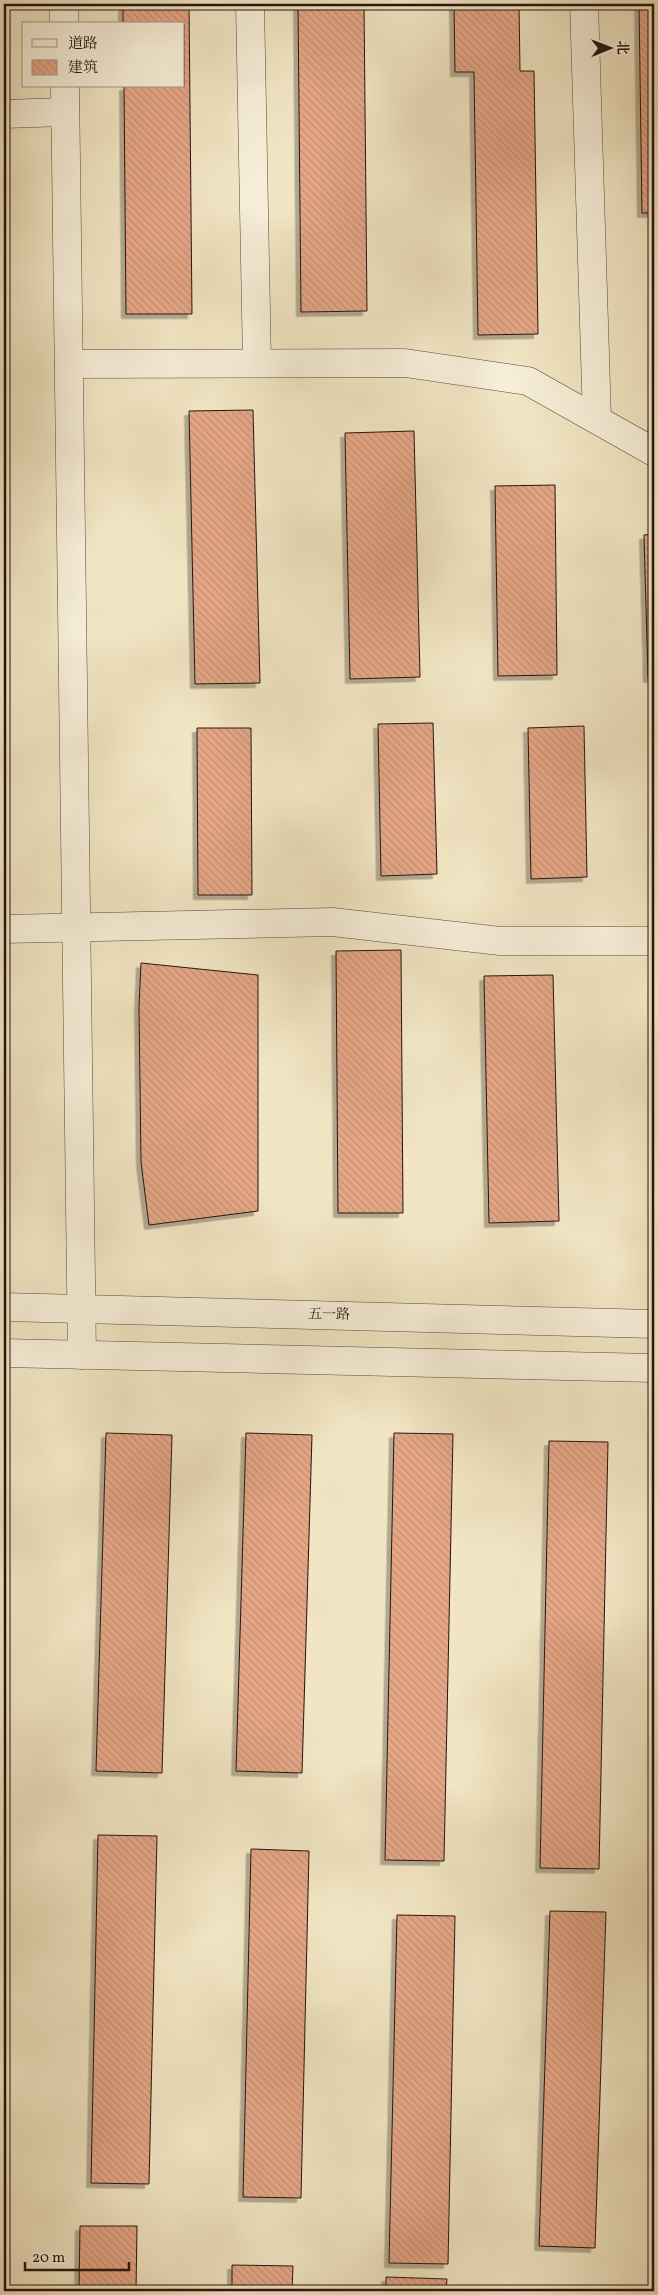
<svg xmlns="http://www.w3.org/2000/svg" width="658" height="2295" font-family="Vollkorn,'Noto Serif SC',serif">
	<defs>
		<pattern id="building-back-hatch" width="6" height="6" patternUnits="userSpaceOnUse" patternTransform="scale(1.25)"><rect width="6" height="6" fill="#e6a787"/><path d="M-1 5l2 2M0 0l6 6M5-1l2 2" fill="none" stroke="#c58f73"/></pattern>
		<filter id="shadow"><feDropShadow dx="-4.5" dy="4.5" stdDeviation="0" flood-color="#0004"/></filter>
	</defs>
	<rect width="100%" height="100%" fill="#f1e5c3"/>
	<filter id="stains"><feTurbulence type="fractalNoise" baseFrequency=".004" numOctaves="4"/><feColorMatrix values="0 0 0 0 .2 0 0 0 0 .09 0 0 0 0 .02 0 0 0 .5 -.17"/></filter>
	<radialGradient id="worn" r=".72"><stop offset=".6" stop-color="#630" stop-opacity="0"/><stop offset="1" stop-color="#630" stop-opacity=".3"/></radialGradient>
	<g fill="url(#building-back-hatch)" stroke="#24150f" filter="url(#shadow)">
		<path d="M123 4H189L192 314H126L124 86H184V24H123Z"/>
		<path d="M298 4H364L367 311 301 312Z"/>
		<path d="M454 4H519L520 71H534L538 334 478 335 474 72H455Z"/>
		<path d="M639 4H654V213H642Z"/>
		<path d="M253 410 260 683 195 684 189 411Z"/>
		<path d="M414 431 420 677 350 679 345 433Z"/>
		<path d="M555 485 557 675 498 676 495 486Z"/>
		<path d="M654 534V678H648L644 535Z"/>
		<path d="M433 723 437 874 381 876 378 724Z"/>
		<path d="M584 726 587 877 531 879 528 728Z"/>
		<path d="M197 728H251L252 895H198Z"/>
		<path d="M401 950 403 1213H338L336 951Z"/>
		<path d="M141 963 258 975V1211L149 1225 141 1162 139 1007Z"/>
		<path d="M553 975 559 1221 489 1223 484 976Z"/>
		<path d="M106 1433 172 1435 162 1773 96 1771Z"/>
		<path d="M246 1433 312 1435 302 1773 236 1771Z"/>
		<path d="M394 1433 453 1434 444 1861 385 1860Z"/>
		<path d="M549 1441 608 1442 599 1869 540 1868Z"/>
		<path d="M98 1835 157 1836 149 2184 91 2183Z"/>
		<path d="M251 1849 309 1851 301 2198 243 2197Z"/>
		<path d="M550 1911 606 1912 595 2248 539 2246Z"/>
		<path d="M397 1915 455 1916 448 2264 389 2263Z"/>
		<path d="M80 2226H137L136 2291H79Z"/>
		<path d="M232 2265 293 2266 292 2291H232Z"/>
		<path d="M386 2277 447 2279 446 2291H386Z"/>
	</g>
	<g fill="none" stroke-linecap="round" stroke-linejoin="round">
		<defs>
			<g id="minor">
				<path d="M64 4V24"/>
				<path d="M250 4 257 363"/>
				<path d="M584 4 597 419"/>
				<path d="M65 86 82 1355"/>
				<path d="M4 114 65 112"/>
				<path d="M69 364 405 363 528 381 654 452"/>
				<path d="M4 929 332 922 500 941H654"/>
			</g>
			<g id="tertiary">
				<path d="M4 1307 654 1324"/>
				<path d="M4 1353 654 1368"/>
			</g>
		</defs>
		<use href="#minor" stroke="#57493c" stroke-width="29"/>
		<use href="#tertiary" stroke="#57493c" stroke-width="29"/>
		<use href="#minor" stroke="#f6eed8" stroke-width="28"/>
		<use href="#tertiary" stroke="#f6eed8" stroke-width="28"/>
	</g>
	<g text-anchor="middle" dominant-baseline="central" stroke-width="4" stroke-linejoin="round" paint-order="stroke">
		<g font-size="14" fill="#24150f" stroke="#f6eed8">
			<text transform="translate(329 1315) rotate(1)">五一路</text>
		</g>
	</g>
	<rect width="658" height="2295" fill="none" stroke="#f1e5c3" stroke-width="20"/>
	<rect x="5" y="5" width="648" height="2285" fill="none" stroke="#24150f" stroke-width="2.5"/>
	<rect x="10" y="10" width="638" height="2275" fill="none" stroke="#24150f"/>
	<rect x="22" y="22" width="162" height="65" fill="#f6eed8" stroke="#a29788"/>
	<rect x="32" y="39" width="25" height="8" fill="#f6eed8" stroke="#a29788"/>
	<text x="68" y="48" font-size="15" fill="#24150f">道路</text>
	<rect x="32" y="60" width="25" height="15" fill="url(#building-back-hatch)" stroke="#a29788"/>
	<text x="68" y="72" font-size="15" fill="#24150f">建筑</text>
	<g transform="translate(610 48) rotate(89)" stroke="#f6eed8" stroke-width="4" paint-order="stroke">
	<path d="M0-4L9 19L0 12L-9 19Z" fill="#24150f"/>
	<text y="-8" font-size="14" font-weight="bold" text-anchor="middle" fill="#24150f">北</text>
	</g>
	<path d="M25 2262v8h104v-8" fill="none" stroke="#24150f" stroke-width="2.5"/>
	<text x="32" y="2262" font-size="15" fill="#24150f" stroke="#f6eed8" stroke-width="4" paint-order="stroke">20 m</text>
	<rect width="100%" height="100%" filter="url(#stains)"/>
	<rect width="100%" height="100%" fill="url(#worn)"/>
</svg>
